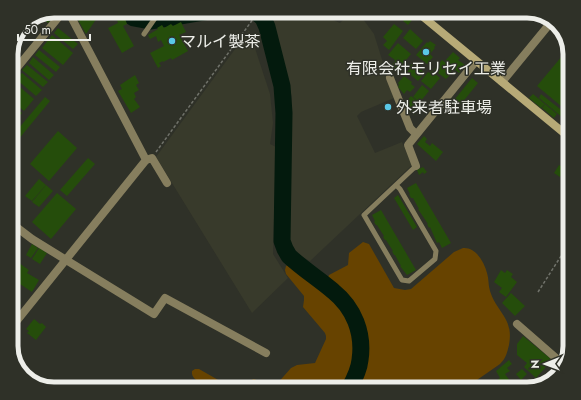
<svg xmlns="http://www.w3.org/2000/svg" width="581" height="400" font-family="Jost,'Noto Sans JP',sans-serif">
	<rect width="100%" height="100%" fill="#2f3128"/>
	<g fill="#383a2b">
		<path d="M264 11H313L340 23 352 11H357L374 34 394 98 361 112 357 116 375 153 402 142 412 165 310 261 298 255 291 243 289 234 292 97 272 25 268 15Z"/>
		<path d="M249 30 270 94 273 123 270 144 276 147 273 254 288 278 252 313 156 157Z"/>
	</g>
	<g fill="#674300">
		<path d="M363 242 369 244 394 288 405 290 411 289 454 252C457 251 460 249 463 248 476 247 484 262 487 273 489 279 488 285 490 291 497 313 514 318 509 345 507 353 506 358 500 364L464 389H353C368 357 371 324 345 297 339 291 332 286 327 280L329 275 348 265 349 253Z"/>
		<path d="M290 264 294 265C343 303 376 322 345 389H245L253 379 276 385 291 368 297 365 315 363 326 339V336L325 333 303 307 304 300V296L286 274 285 270 286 266Z"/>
		<path d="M195 369H199L234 389H202V384C197 380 191 378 192 371Z"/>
	</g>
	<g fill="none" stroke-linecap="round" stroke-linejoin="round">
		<g stroke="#031a0d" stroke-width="17">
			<path d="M123 11 134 18 150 21 209 11"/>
			<path d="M255 11 263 18 267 27 282 86 284 113 282 241 285 249 289 256C303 269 319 279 333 291 354 308 364 333 360 360 359 370 354 380 349 389"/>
		</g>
	</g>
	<g fill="#254d0b">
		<path d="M54 11 57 13 48 23 40 16Z"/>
		<path d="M73 11H93L97 18 86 34Z"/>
		<path d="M124 16 127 24 123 26 134 46 122 53 108 28 118 23 117 20Z"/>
		<path d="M407 16 412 20 408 25 403 21Z"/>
		<path d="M181 22 186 32 179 35 188 51 172 60 171 58 163 62V61L159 63 161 66 158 68 150 53 164 46 161 40 158 42 156 36 150 39 148 35 158 29 157 28 162 25 164 28 171 24 173 26Z"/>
		<path d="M394 24 403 31 389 50 383 45 387 41 383 37Z"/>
		<path d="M58 28 78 44 73 49 54 33Z"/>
		<path d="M410 29 423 41 416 49 403 38Z"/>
		<path d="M52 35 73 53 63 65 42 48Z"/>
		<path d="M430 41 436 45 434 47 435 48 430 54 433 57 427 64 416 55 427 42 428 43Z"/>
		<path d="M398 43 411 54 402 65 388 55Z"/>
		<path d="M568 49 570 52V99L568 97 561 106 537 86Z"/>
		<path d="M39 50 60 67 56 72 35 55Z"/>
		<path d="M453 52 460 58 458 60 465 65 459 73 445 61Z"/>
		<path d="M33 57 54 75 49 80 29 63Z"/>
		<path d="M396 60 400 64 396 70 391 66Z"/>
		<path d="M442 60 455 70 446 79 434 70Z"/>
		<path d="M412 64 413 65 414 64 425 73 418 81 407 72 410 69 408 67Z"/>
		<path d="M27 65 48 82 43 87 22 70Z"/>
		<path d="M432 71 440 78 431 89 421 81 428 72 430 73Z"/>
		<path d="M22 73 42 90 36 96 16 79Z"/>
		<path d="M135 75 139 83 136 85 139 90 134 93 136 97 134 99 140 107 131 113 118 91 122 89 120 85Z"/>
		<path d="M404 76 412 82 411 84 415 87 410 92 407 90 404 94 398 87 399 85 398 83Z"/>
		<path d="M472 78 478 83 461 104 455 99Z"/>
		<path d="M14 82 34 99 24 111 11 100V85Z"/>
		<path d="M422 85 429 91 420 102 413 97Z"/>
		<path d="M533 94 545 104 541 108 529 98Z"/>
		<path d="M541 94 569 116 570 114 569 123 539 98Z"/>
		<path d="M411 96 422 105 414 115 407 109 409 107 405 103Z"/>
		<path d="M45 97 50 101 18 140 13 135Z"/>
		<path d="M11 104 22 113 12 126 11 125Z"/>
		<path d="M545 104 557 114 554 118 542 108Z"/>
		<path d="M58 131 77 148 49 181 30 164Z"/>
		<path d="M424 136 427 139 425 142 430 146 432 143 443 152 436 161 417 144Z"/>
		<path d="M88 158 95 164 67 196 60 190Z"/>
		<path d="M559 165 565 168 560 177 554 173Z"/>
		<path d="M423 167 427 172 424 174 423 172 419 175 417 170Z"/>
		<path d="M39 179 46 185 32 201 25 196Z"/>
		<path d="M416 183 451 243 442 248 439 242 437 243 430 227 429 228 427 224H428L418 209H419L413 198H411L409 194H410L407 188Z"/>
		<path d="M46 185 53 191 39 207 32 202Z"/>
		<path d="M57 193 76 209 51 239 32 222Z"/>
		<path d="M398 195 417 227 413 230 394 198Z"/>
		<path d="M381 210 416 270 407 275 400 266H401L395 255H394L392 251H393L386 240H385L383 237 384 236 377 225H376L374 222 375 221 372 215Z"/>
		<path d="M32 244 38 248 31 258 26 255Z"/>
		<path d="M11 248 18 253 11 264Z"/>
		<path d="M39 248 47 253 40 264 32 259Z"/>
		<path d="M19 263 29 270 27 273 39 280 32 292 11 278V276Z"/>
		<path d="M501 270 505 273 507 270 513 274 511 277 517 282 506 297 499 292 502 288 494 282Z"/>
		<path d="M511 293 525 306 515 316 502 303Z"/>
		<path d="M11 295 21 303 11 315Z"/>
		<path d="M34 319 40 324 42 323 46 327 36 340 27 333 29 331 26 329Z"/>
		<path d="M523 336 552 360 536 378 524 367 527 363 517 355V344Z"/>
		<path d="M509 360 512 364 507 368 510 371 505 374 513 385 508 389H498L495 385 497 384 495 382 500 378 496 371Z"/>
		<path d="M560 367 563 370 548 383 546 384Z"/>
		<path d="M522 369 527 374 521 380 516 374Z"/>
		<path d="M191 381 200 387 199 389H195L189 385Z"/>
	</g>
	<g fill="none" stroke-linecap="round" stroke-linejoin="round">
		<g stroke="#70726a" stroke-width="1.5" stroke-dasharray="3 2" stroke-linecap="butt">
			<path d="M156 152 259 11"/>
			<path d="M538 292 570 242"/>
		</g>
		<g stroke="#867e5e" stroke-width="5">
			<path d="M144 34 160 11"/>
			<path d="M396 185 400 189 436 251 435 259 409 281 402 280 364 215 416 166"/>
		</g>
		<g stroke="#867e5e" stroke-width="8">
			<path d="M11 75 62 13 66 11"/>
			<path d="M390 78 410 128 416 134"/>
			<path d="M502 82 552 21"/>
			<path d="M146 160 152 158 167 183"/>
			<path d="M416 166 408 145 476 61"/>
			<path d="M11 223 32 239 154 314 165 298 266 353"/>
			<path d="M517 324 564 365"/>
			<path d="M11 328 146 160 68 11"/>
		</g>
		<path stroke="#b7aa77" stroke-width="8" d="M416 11 570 138"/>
	</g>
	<g fill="#5ac8e6" stroke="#2f3128" stroke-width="1.5">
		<circle cx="172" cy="41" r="4"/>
		<circle cx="426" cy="52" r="4"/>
		<circle cx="388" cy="107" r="4"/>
	</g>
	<g text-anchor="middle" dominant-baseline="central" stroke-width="3" stroke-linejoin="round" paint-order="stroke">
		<g font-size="16" fill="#edeee9" stroke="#2f3128" text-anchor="start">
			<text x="180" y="41">マルイ製茶</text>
			<text x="426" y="68" text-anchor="middle">有限会社モリセイ工業</text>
			<text x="396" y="107">外来者駐車場</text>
		</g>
	</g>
	<path d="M0 0H581V400H0ZM54 18H527A36 36 0 0 1 563 54V346A36 36 0 0 1 527 382H54A36 36 0 0 1 18 346V54A36 36 0 0 1 54 18Z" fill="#2f3128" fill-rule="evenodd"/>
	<path fill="none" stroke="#edeee9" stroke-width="5" d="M54 18H527A36 36 0 0 1 563 54V346A36 36 0 0 1 527 382H54A36 36 0 0 1 18 346V54A36 36 0 0 1 54 18Z"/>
	<g transform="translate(545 364) rotate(269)" stroke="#2f3128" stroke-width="3" paint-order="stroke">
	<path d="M0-3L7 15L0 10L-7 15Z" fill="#edeee9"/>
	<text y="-6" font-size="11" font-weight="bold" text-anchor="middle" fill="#edeee9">N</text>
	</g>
	<path d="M18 34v6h72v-6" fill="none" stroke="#edeee9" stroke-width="2"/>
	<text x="24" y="34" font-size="12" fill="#edeee9" stroke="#2f3128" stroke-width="3" paint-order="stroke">50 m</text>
</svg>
